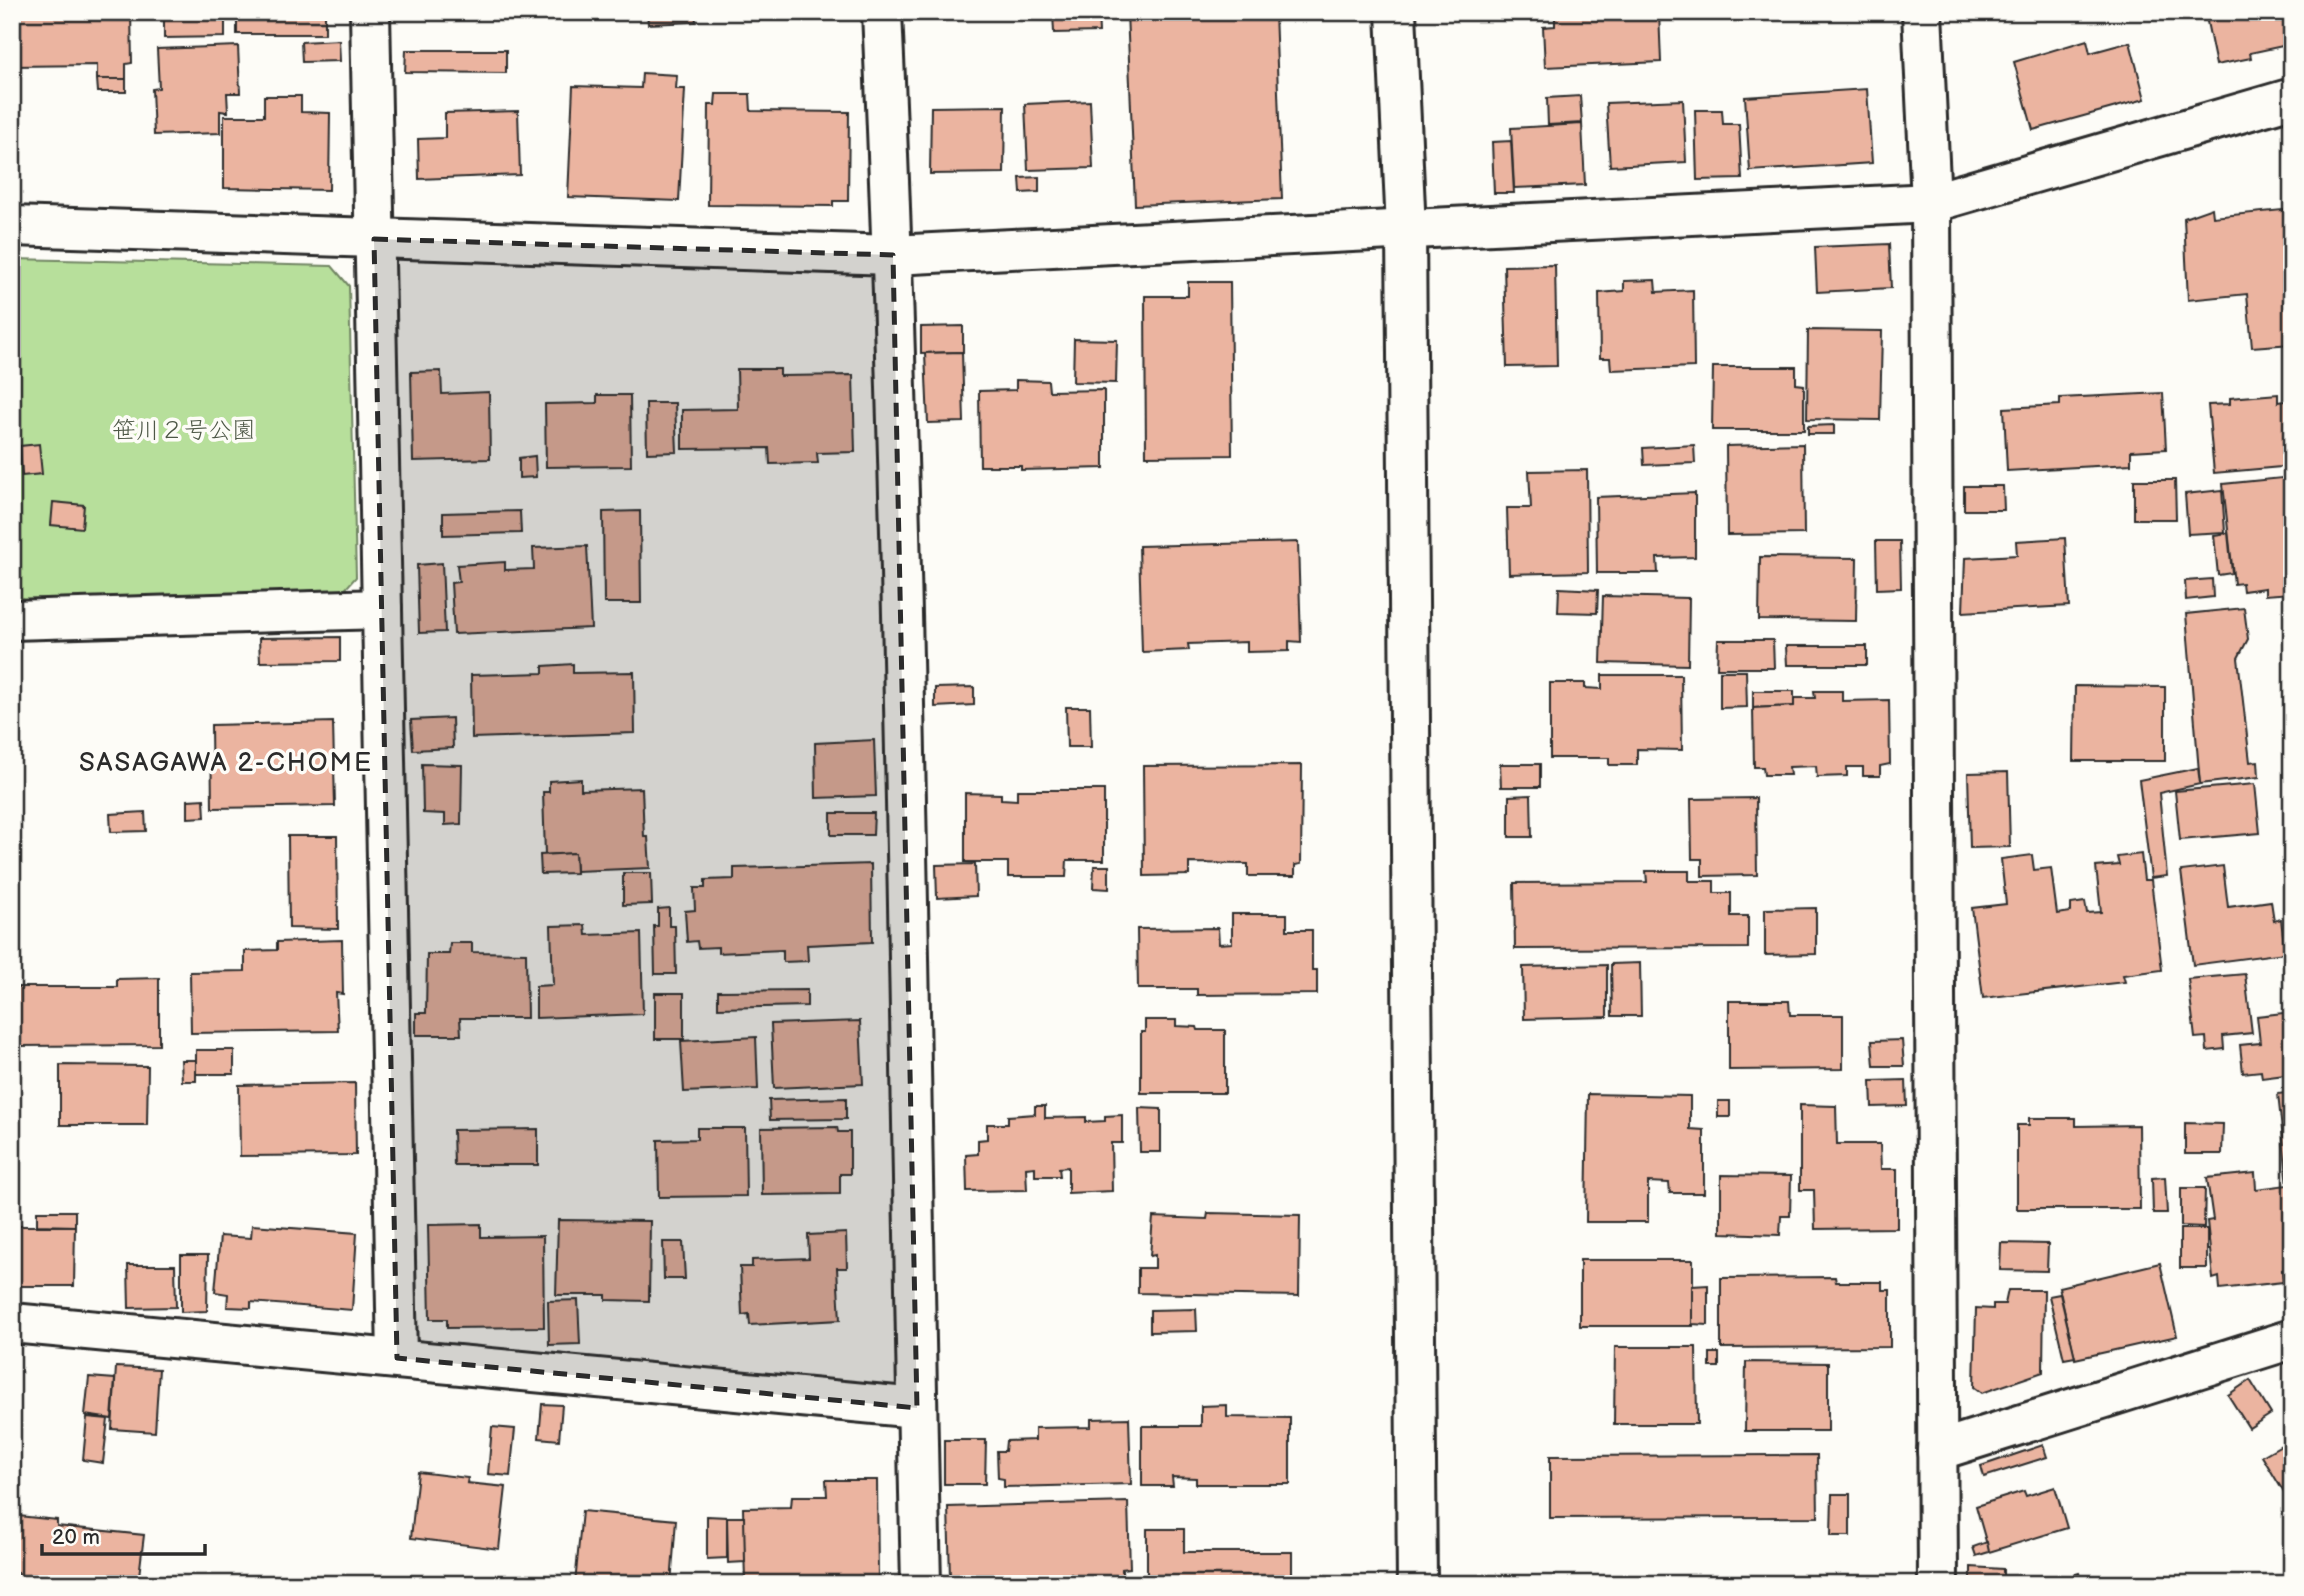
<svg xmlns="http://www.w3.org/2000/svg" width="2304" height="1596" font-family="'Balsamiq Sans','Klee One',sans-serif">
	<rect width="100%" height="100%" fill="#fdfcf7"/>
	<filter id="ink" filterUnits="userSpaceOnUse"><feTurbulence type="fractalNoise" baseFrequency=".0143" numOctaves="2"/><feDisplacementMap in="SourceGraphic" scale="14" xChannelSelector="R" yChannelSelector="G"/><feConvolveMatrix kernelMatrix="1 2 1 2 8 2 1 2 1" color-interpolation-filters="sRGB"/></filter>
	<g filter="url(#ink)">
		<path fill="#b7df9b" stroke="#718563" stroke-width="2" d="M12 259 332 266 349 286 356 577 340 595 12 602Z"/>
		<g fill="#ebb4a0" stroke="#2b2b2b" stroke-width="2">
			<path d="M12 12H131L132 63 126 64V79H97V65L12 66Z"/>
			<path d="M164 12H225V37L164 38Z"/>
			<rect x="237" y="12" width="88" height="22"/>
			<path d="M647 12H695L696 22 648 24Z"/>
			<path d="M1053 12H1098L1099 32 1054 33Z"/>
			<path d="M1127 12H1275L1282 199 1135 205Z"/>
			<path d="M1555 12H1659L1661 62 1545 67 1543 27 1555 26Z"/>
			<path d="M2205 12H2292V44L2250 53 2251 58 2216 65Z"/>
			<path d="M339 40 340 61 302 62 301 42Z"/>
			<path d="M2087 40 2090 53 2130 42 2145 99 2033 130 2014 62Z"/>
			<path d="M238 46 240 93H227L228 112 220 111V133L154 135 152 89 159 88 157 49Z"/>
			<path d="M406 50H506V73L405 72Z"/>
			<path d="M642 73 677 75 676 89H685L679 201 568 197 573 86 641 88Z"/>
			<path d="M97 79H126V92H98Z"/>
			<rect x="12" y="89" width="6" height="24"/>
			<path d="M1867 89 1872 163 1750 171 1745 97Z"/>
			<path d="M716 94H750L751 111 849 112 848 201H833V206L708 205 709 105H715Z"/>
			<path d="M264 96H301V112L330 113 329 190 224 188V116H264Z"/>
			<path d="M1580 96 1582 123 1548 125 1547 98Z"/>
			<path d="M1683 100 1686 162 1610 166 1606 103Z"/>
			<path d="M1090 101 1093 168 1028 170 1025 104Z"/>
			<path d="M1005 106 1004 173 930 174 931 107Z"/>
			<path d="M1695 110H1722L1723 124H1739L1742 179 1697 180Z"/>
			<path d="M518 111 520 175 419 179 418 139 445 138V113Z"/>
			<path d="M1582 124 1585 185 1514 188 1511 128Z"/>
			<path d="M1511 141 1514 193H1494L1492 142Z"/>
			<path d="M1039 177V192L1021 193 1020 178Z"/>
			<path d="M2212 208 2213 217 2292 209V344L2252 347 2247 294 2188 300 2184 218Z"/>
			<path d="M1889 244 1891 288 1817 292 1815 247Z"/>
			<path d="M1555 265 1557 366 1507 367 1504 266Z"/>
			<path d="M1655 280 1656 292 1693 290 1694 367 1611 370 1610 358H1600L1599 293 1624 291V281Z"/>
			<path d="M1188 282H1230L1232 455 1146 456 1145 296H1188Z"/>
			<path d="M963 326V352L921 353V327Z"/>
			<path d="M1808 330 1882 331 1880 420 1807 419Z"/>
			<path d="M1074 339 1117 340 1116 383 1073 382Z"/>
			<path d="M962 352 964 422 928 423 925 353Z"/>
			<path d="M1713 367H1796V384L1804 385V430H1712Z"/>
			<path d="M737 369H780V376L853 375 855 452 817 453 818 463 770 464 769 448 682 449V410L738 409Z"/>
			<path d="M441 371 442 394 489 392 490 459 413 461 411 372Z"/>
			<path d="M1016 380 1048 381 1049 391 1104 390V468L1021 470V466H980L979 391 1016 390Z"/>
			<path d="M2163 393 2166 449 2131 451V464L2007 471 2004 408 2060 405V398Z"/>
			<path d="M2278 394V402L2292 400V466L2214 473 2208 405 2230 404V398Z"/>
			<path d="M597 395H630L631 466 546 467 545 404 597 403Z"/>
			<path d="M646 403H675L677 452 647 453Z"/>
			<path d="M1834 425V434H1808V426Z"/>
			<path d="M39 444 42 474 22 476 20 446Z"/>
			<path d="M1803 444 1804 534 1727 535 1726 446Z"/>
			<path d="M1694 445 1695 463 1644 465 1643 448Z"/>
			<path d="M535 456 536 477 519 478V458Z"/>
			<path d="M1587 470 1588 572 1509 574 1507 508H1531L1529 471Z"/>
			<path d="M2292 477V593L2265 595V588L2243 591 2242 583 2234 584 2223 484Z"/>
			<path d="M2134 480H2175L2176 519H2134Z"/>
			<path d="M1964 486H2003L2004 510H1964Z"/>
			<path d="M2222 490 2225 532 2188 534 2185 494Z"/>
			<path d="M1695 493V557L1657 558 1658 573H1597L1596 497Z"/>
			<path d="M53 502 84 505 82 528 51 525Z"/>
			<path d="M520 511 521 533 443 535V513Z"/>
			<path d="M640 511 641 603H604L603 512Z"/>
			<path d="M2228 533 2232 573 2218 575 2214 535Z"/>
			<path d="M2065 538 2069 606 1963 612 1965 558 2017 555 2016 541Z"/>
			<path d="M1876 541H1900L1901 588 1877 589Z"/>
			<path d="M1298 542 1301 642 1289 641V651L1247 652V642L1188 644 1189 650 1142 652 1139 546Z"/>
			<path d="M587 546 591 628 454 634 451 583 459 582 457 565 505 562V570L534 569 533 548Z"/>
			<path d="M1760 557 1857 558 1856 621 1759 620Z"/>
			<path d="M442 563 445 632 419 633 417 565Z"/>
			<path d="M2212 579 2213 597 2186 600 2185 581Z"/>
			<path d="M1559 588 1598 590 1597 613 1558 612Z"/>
			<path d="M1603 596 1689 598 1688 665 1601 663Z"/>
			<path d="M2244 608 2248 639 2238 658 2250 762 2258 761 2259 777 2200 784 2186 614Z"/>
			<path d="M340 637V661L260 662 259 638Z"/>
			<path d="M1718 640H1773L1774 668H1717Z"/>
			<path d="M1786 646H1867V665H1787Z"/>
			<path d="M573 664V673L634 672 635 733 472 738 471 675 543 673V666Z"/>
			<path d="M1720 671H1746L1747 707 1720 708Z"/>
			<path d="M1602 675H1681L1682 750 1637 749V765H1609V758H1550V683H1585V688L1602 689Z"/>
			<path d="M2075 686 2165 687V761H2074Z"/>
			<path d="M974 687V705L935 707V688Z"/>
			<path d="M1753 691H1794V706L1753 708Z"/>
			<path d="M1814 691H1842V701L1889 700 1890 764 1880 766V776H1863V767H1847V776L1817 777 1816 766 1789 767 1790 775H1764L1763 767H1754L1753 708 1794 706V698H1815Z"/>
			<path d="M1066 707H1090L1091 747H1067Z"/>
			<path d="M452 718 453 748 413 750 411 720Z"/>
			<path d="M333 722 335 806 212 808 211 725Z"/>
			<path d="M874 740 876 796 816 798 815 743Z"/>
			<path d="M422 764 462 765 461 824 445 825V814L423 813Z"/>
			<path d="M1500 764H1540V787H1501Z"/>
			<path d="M1302 765 1301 864 1295 865V876H1248V864L1189 863V875L1144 876 1143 766Z"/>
			<path d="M2198 768 2200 784 2159 793 2167 876 2151 878 2139 780Z"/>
			<path d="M2008 772 2010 847 1970 848 1968 773Z"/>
			<path d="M581 779V790L642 788 644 837H648L650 868 576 871 575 853 545 855 543 792H549V781Z"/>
			<path d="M2255 784 2260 833 2180 840 2175 791Z"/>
			<path d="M1017 790H1104V860H1067L1066 877H1008V862H965V793L1001 794V799L1017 800Z"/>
			<path d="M1531 795 1532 837H1509V796Z"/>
			<path d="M1756 798 1757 875 1702 876V859H1692L1691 799Z"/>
			<path d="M204 799 205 817 188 818V800Z"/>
			<path d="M145 812 146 831 111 832 110 814Z"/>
			<path d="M831 813H874L873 835H831Z"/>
			<path d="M288 836H337L338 929 289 928Z"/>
			<path d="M575 853 576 873 541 874 540 855Z"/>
			<path d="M2141 854 2144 880H2151L2162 970 2123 975 2125 982 1983 998 1972 908 2006 904 2001 859 2032 855 2034 870 2051 868 2057 914 2071 912V904L2085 902 2087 913 2101 912 2096 867 2119 865 2117 857Z"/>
			<path d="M871 864 872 942 807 945 808 961 783 962V950L718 953V947L698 948 697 941 687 942 685 911 695 910 694 888H705V880L734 879V868Z"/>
			<path d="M975 864 976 896 937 898 936 865Z"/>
			<path d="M1094 866H1109V889L1093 888Z"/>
			<path d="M2223 866 2228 907 2271 901 2274 921 2281 919 2285 953 2193 965 2181 871Z"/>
			<path d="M1646 871H1689V881H1714V893H1731V916H1748V948L1515 949 1514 883 1647 882Z"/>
			<path d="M623 873H651L652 904 623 905Z"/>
			<path d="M669 908V926H675L676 974H655L654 926H658V909Z"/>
			<path d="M1816 908V954L1765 955V909Z"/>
			<path d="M1232 914H1287V930H1312V970H1317V994L1197 995V989H1138L1137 929 1218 928 1219 944 1232 943Z"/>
			<path d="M585 925 586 935 641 933 643 1014 536 1018V986L553 985 551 926Z"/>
			<path d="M342 940 343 994 336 993 338 1031 191 1033 190 972 245 971V951L277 950V942Z"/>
			<path d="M450 943H472V952L526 953 527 1018H460L461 1035H416V1013H426L427 954H449Z"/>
			<path d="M1640 963 1641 1016H1612L1611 964Z"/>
			<path d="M1607 965V1017L1524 1019 1523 967Z"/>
			<path d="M2245 974 2252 1033 2223 1036 2224 1049 2207 1051 2206 1037 2195 1038 2188 979Z"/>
			<path d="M159 978V1045L18 1046V987H117V979Z"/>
			<path d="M807 990V1006L718 1008V991Z"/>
			<rect x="655" y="993" width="29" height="46"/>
			<path d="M1729 1001H1789L1790 1015H1843V1069L1729 1070Z"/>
			<path d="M2292 1012V1074L2262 1078 2261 1071 2243 1073 2240 1045 2260 1043 2257 1016Z"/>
			<path d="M1145 1020H1176V1026L1197 1027 1198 1030H1225V1093H1141V1032H1145Z"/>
			<path d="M860 1021 863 1084 774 1088 771 1024Z"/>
			<path d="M756 1037 758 1089 684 1092 681 1041Z"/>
			<path d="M1902 1040 1904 1066H1874L1872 1041Z"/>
			<rect x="196" y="1050" width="38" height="24"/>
			<path d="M181 1060H196V1081H182Z"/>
			<path d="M60 1065 148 1066 147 1125H60Z"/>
			<path d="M1906 1080 1907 1106 1872 1107 1871 1081Z"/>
			<path d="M355 1083 356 1155 240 1156 239 1085Z"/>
			<path d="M2292 1092V1277L2291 1269 2282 1270 2283 1282 2220 1289 2219 1277 2213 1279 2207 1221 2213 1220 2207 1178 2255 1173 2256 1189 2288 1185 2278 1094Z"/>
			<path d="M1588 1094 1690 1096V1129L1704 1130V1193H1670L1669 1183 1648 1182V1222H1586Z"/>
			<path d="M846 1098V1119L770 1120 769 1100Z"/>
			<rect x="1718" y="1101" width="12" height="16"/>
			<path d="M1800 1105 1836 1106 1837 1144H1880L1881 1169H1897V1228L1815 1229 1814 1190H1800Z"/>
			<path d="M1035 1106H1045V1118L1086 1117V1122L1105 1121V1116L1122 1115V1143H1111L1112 1191 1068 1193V1167L1059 1168 1060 1176H1035V1167L1026 1168 1027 1190 967 1191 966 1155 978 1154V1140L987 1139V1124H1008V1116L1035 1114Z"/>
			<path d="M1139 1108 1161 1109V1152H1140Z"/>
			<path d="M2029 1118H2076V1126L2139 1125 2140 1209H2017V1125H2029Z"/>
			<path d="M2185 1123 2223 1124 2222 1154H2185Z"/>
			<path d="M837 1127 838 1132H850V1174H840V1194L762 1195 761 1128Z"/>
			<path d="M697 1128H745L746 1196 659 1197 658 1140 697 1139Z"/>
			<path d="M538 1129V1165H454L453 1130Z"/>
			<rect x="12" y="1138" width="3" height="47"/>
			<path d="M1721 1175 1791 1176 1790 1216H1781L1780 1235 1721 1233Z"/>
			<path d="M2165 1177 2167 1213H2153L2152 1178Z"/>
			<path d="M2181 1188H2205L2204 1227 2181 1226Z"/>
			<path d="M37 1211H75V1226L37 1225Z"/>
			<path d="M1208 1213 1300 1215 1299 1296 1138 1293V1268H1155V1255L1150 1256 1153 1217 1207 1219Z"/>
			<path d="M558 1220 650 1221 649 1301 606 1300V1295H556Z"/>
			<path d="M481 1224V1237L543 1236 544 1327 447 1328V1319H430L428 1225Z"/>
			<path d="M252 1225 357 1233 352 1310 251 1302V1308L227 1307 228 1294 215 1292 220 1236 251 1238Z"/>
			<path d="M12 1226H75L74 1286H12Z"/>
			<rect x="2180" y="1229" width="27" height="39"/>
			<path d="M846 1233 847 1268H837L840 1320 750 1325 749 1314 742 1315 740 1267H752V1260L809 1258 808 1235Z"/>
			<path d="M663 1242H683L685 1279H664Z"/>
			<path d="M2001 1243 2048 1244 2047 1271 2000 1270Z"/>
			<path d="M181 1255H208L207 1311 181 1312Z"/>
			<rect x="1580" y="1260" width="113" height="66"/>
			<path d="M2160 1263 2177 1336 2075 1359 2059 1287Z"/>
			<path d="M128 1265H175L176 1307 129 1308Z"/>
			<path d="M1835 1277 1836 1282H1882V1290H1890V1347L1721 1348V1278Z"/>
			<path d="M1708 1285V1325L1692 1324V1286Z"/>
			<path d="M2008 1290H2044L2043 1372 1982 1393 1974 1387 1976 1308 1993 1309V1304H2005Z"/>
			<path d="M2060 1294 2075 1357 2064 1359 2049 1296Z"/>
			<path d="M578 1300 580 1344 549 1345 548 1301Z"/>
			<path d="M1196 1309 1197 1331 1150 1332V1310Z"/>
			<path d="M1615 1347H1696L1697 1424H1614Z"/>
			<rect x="1710" y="1353" width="9" height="14"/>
			<path d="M1746 1362 1828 1363V1431H1745Z"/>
			<path d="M116 1367 159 1369 155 1432 112 1429Z"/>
			<path d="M89 1377 115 1379 112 1419 85 1415Z"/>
			<path d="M2250 1380 2271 1414 2249 1428 2228 1395Z"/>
			<path d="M542 1404 562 1405 559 1440 539 1438Z"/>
			<path d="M1227 1405V1417L1290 1418V1484H1196V1478L1172 1477 1173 1486H1142V1426H1201V1406Z"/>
			<path d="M87 1417 108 1419 103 1463 83 1460Z"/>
			<path d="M1129 1418 1131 1484 1004 1487V1479L998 1478 997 1451H1005L1006 1441 1035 1440V1428L1091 1427V1419Z"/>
			<path d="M492 1427 515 1429 510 1476 488 1474Z"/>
			<path d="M2292 1439V1506L2262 1456Z"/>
			<path d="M944 1440H986L985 1484H944Z"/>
			<path d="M2043 1445 2047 1457 1984 1477 1981 1466Z"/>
			<path d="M1817 1455 1818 1517 1550 1518V1456Z"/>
			<path d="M418 1472 468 1478 467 1483 506 1487 499 1549 411 1538Z"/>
			<path d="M826 1480H877L878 1578 745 1581 743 1508 791 1507 792 1496H827Z"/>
			<path d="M2055 1487 2067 1528 1989 1552 1976 1506 2024 1491 2026 1496Z"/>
			<path d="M1832 1494H1850V1536H1831Z"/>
			<path d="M1128 1502 1130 1568 1122 1569V1584H1071V1574L950 1577 948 1507Z"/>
			<path d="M582 1511 676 1520 671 1584H575Z"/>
			<path d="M18 1516 57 1520V1526L144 1535 138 1584H18L19 1573 12 1572V1547H14Z"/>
			<path d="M707 1516 727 1517V1558L707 1559Z"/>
			<path d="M727 1517H744L745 1562 728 1563Z"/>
			<path d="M1147 1529H1184V1552H1292V1583L1305 1584H1147Z"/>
			<path d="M1987 1542 1989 1552 1976 1556 1973 1547Z"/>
			<path d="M1971 1567 2003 1569V1584H1971Z"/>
			<path d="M2079 1573 2082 1584H2044Z"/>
			<path d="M684 1579 711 1581V1584H684Z"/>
		</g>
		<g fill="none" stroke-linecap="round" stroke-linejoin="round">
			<defs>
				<g id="street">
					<path d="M370 12 397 1358"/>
					<path d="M882 12C906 536 909 1060 921 1584"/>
					<path d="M1922 12 1931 203 1938 1584"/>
					<path d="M12 226 893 255 1931 203 2292 98"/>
					<path d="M12 620 382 609"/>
					<path d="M12 1323 917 1408"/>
					<path d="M1937 1451 2292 1339"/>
				</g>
				<path id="secondary" d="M1396 12 1406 230 1417 1584"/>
			</defs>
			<use href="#street" stroke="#2b2b2b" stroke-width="44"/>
			<use href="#secondary" stroke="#2b2b2b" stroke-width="44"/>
			<use href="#street" stroke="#fdfcf7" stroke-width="38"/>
			<use href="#secondary" stroke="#fdfcf7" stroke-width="38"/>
		</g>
	</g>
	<path fill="#2b2b2b" fill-opacity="0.2" stroke="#2b2b2b" stroke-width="5" stroke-dasharray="14 9" stroke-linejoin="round" d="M374 239 893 255 917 1408 397 1358Z"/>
	<g text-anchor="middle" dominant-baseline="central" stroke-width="7" stroke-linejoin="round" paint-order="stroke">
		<g font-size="24" fill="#4e5847" stroke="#fdfcf7">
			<text x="184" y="430">笹川２号公園</text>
		</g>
		<g font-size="26" letter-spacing="2" fill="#2b2b2b" stroke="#fdfcf7">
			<text x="226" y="763">SASAGAWA 2-CHOME</text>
		</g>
	</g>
	<rect width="2304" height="1596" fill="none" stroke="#fdfcf7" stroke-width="42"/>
	<rect x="21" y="21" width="2262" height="1554" fill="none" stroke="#2b2b2b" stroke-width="2.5" filter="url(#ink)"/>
	<path d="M42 1544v10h163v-10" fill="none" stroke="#2b2b2b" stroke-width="3.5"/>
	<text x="52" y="1544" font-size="21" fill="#2b2b2b" stroke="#fdfcf7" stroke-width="5" paint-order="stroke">20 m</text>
</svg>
